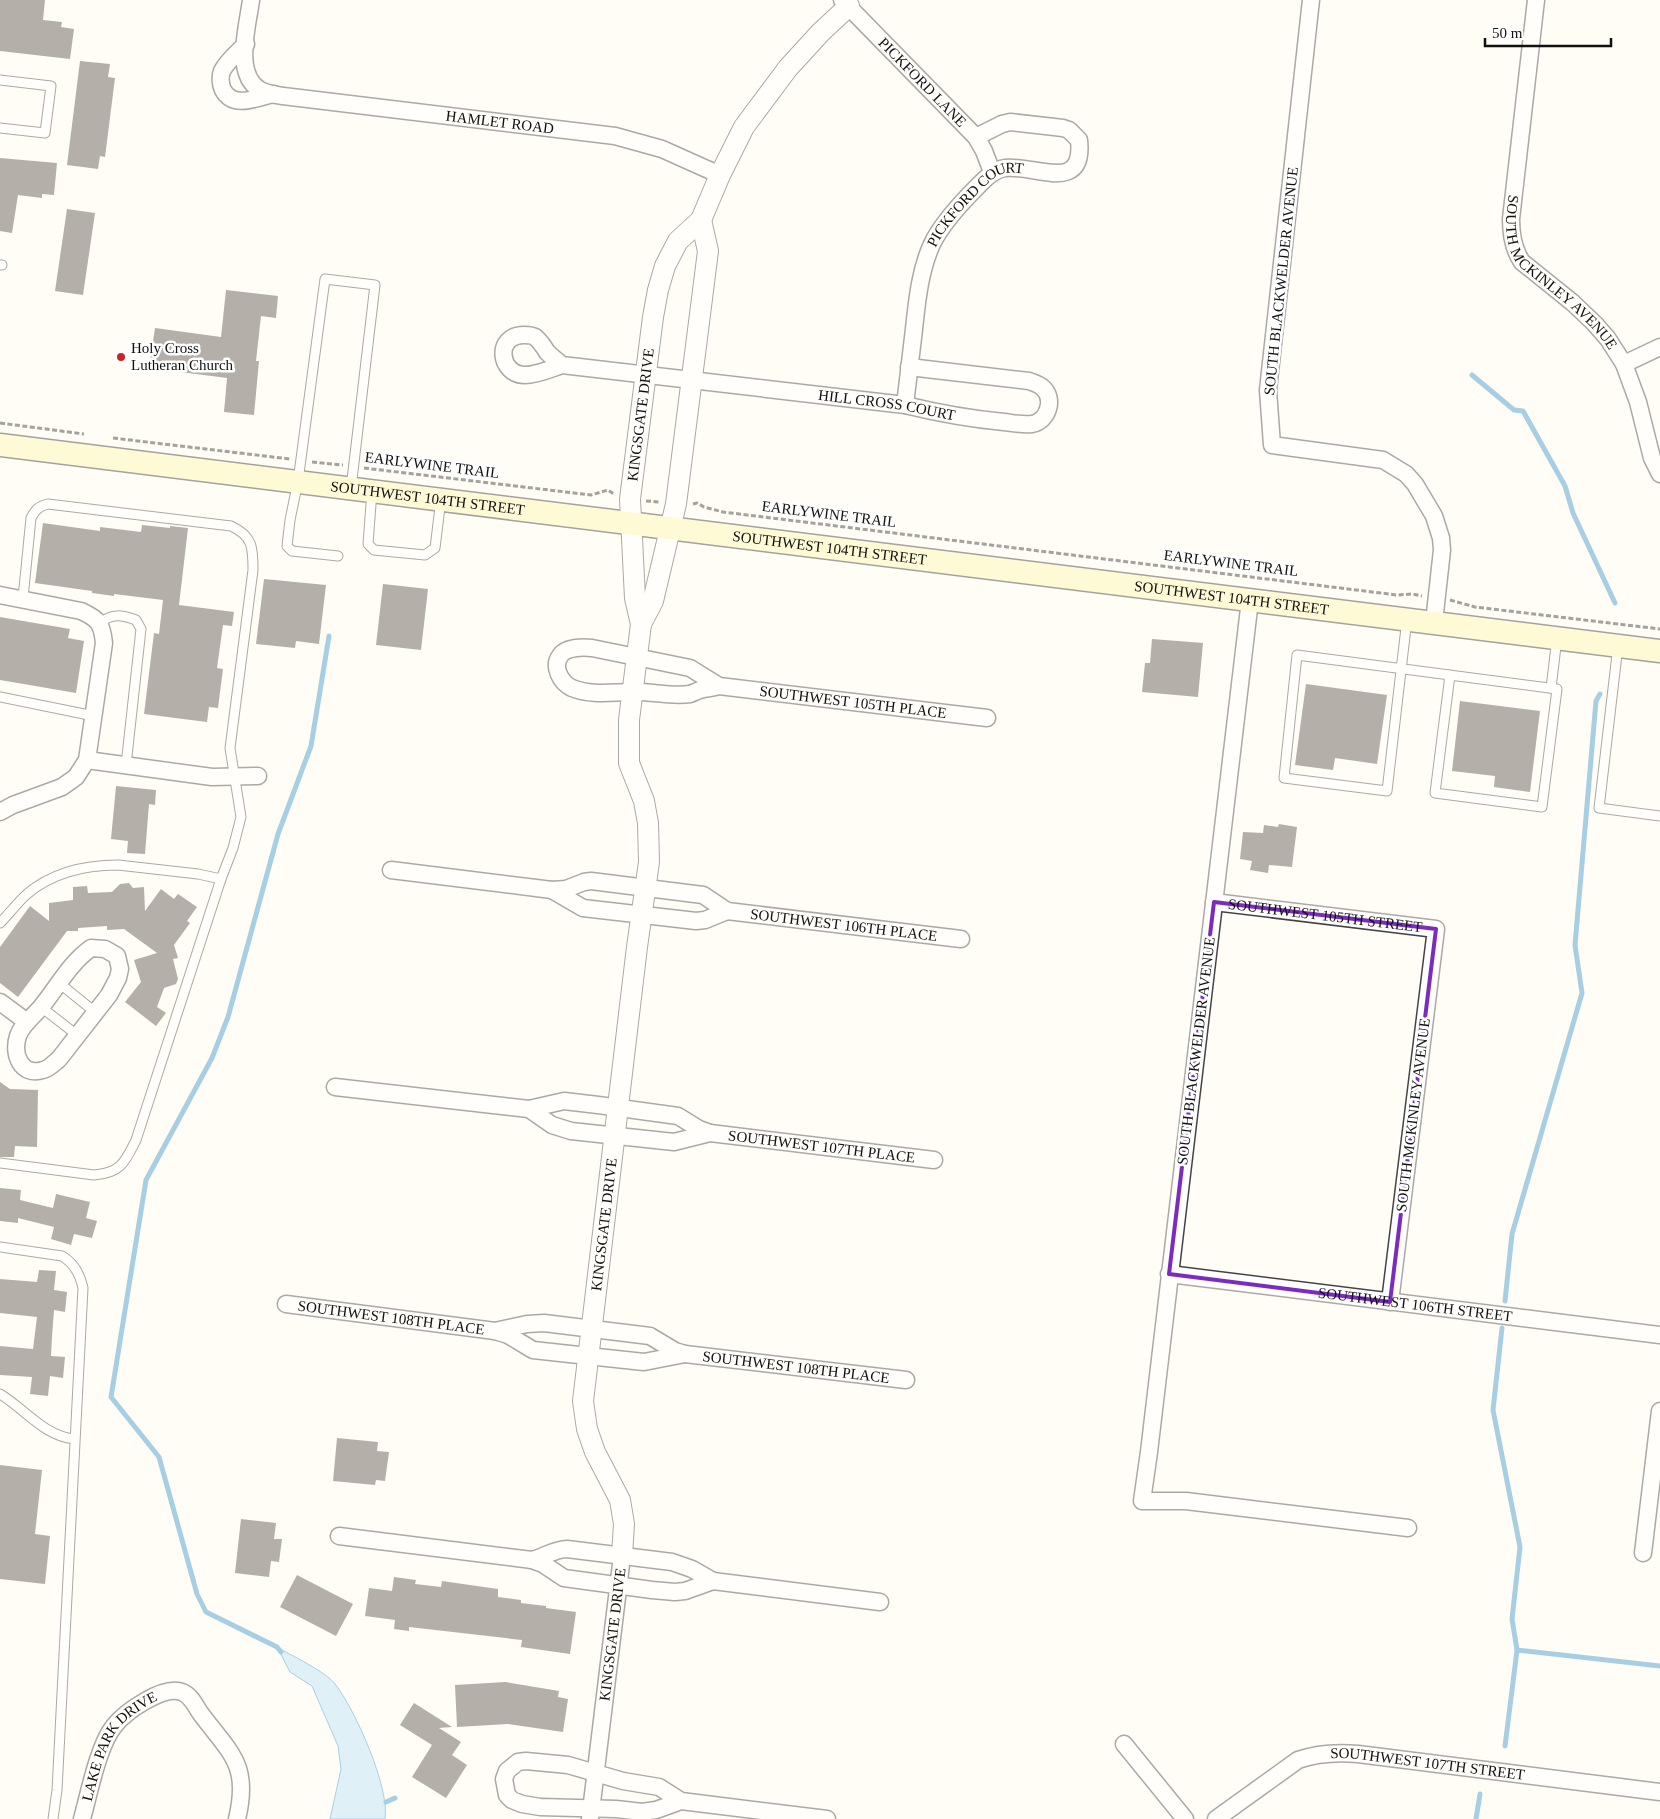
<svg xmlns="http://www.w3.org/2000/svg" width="1660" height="1819" font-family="Georgia,serif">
	<rect width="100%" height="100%" fill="#fffdf5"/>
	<path fill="#b9e0f7" stroke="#3f96cf" d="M277 1647C292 1656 325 1671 335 1684 355 1709 390 1788 385 1819H330L341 1769 338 1746 312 1686 290 1672Z"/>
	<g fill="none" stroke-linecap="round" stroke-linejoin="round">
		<g stroke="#3f96cf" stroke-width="5">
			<path d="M1472 375 1514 410 1523 411 1565 486 1573 513 1615 603"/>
			<path d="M1505 1301 1512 1234 1582 993 1575 945 1596 701 1600 694"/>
			<path d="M1502 1328 1493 1410 1520 1547 1512 1619 1517 1650"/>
			<path d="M281 1652 277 1647 206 1612 197 1594 159 1457 111 1397 146 1180 212 1058 228 1017 278 834 311 746 329 636"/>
			<path d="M1505 1746 1517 1650 1660 1666"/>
			<path d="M386 1802 395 1798"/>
			<path d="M1476 1819 1480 1794"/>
		</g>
	</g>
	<g fill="#5a524d">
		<path d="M0 0H45L43 20 62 22 61 27 74 29 70 59 0 51Z"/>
		<path d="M80 61 110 64 108 77 115 78 105 157 100 156 98 169 67 165Z"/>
		<path d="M0 158 57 163 54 195 42 194V198L18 195 12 233 0 231Z"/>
		<path d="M67 209 95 213 83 295 55 291Z"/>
		<path d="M226 290 278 296 276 318 261 316 256 361H259L254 415 224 412 227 378 149 368 155 328 221 337Z"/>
		<path d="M43 523 100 531V527L141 532 142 525 170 528V526L188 528 179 605 234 612 232 626 223 625 217 668 223 669 218 708 209 707 207 722 144 714 154 633 159 634 163 600 114 594V596L92 593V591L35 583Z"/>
		<path d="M264 579 326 585 319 644 296 641 295 648 256 644Z"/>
		<path d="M383 584 428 589 421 650 376 645Z"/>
		<path d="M0 617 70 629 68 638 84 641 76 693 0 680Z"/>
		<path d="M1152 639 1203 643 1198 697 1142 692 1145 663H1150Z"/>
		<path d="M1306 684 1387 695 1377 764 1335 758 1333 770 1295 765Z"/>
		<path d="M1460 701 1540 711 1530 792 1494 787 1495 776 1452 771Z"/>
		<path d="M116 786 156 790 155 805 149 804 145 854 127 853 128 841 111 839Z"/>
		<path d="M1279 824 1297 827 1292 867 1269 865 1268 873 1250 870 1252 861 1240 859 1243 832 1263 833 1264 825 1278 827Z"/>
		<path d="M129 883 133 888 144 887 145 911 161 889 174 899 178 894 197 907 187 921 190 923 174 945 178 958 173 959 178 979 176 984 164 988 157 1007 166 1013 156 1026 125 1002 141 982 134 960 157 953 124 929 107 930V926L78 928V931H67L18 997 0 983V947L30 906 49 921V903L73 900V887L87 886 88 893 112 892 120 884Z"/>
		<path d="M0 1082 10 1089 38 1090 37 1147 15 1146 14 1157H0Z"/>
		<path d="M0 1188 21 1190 20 1200 53 1208 56 1194 90 1202 86 1218 97 1221 92 1238 74 1234 71 1245 51 1239 54 1227 18 1218V1223L0 1221Z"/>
		<path d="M39 1270 56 1271 54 1290 67 1292 65 1312 54 1310 52 1337 51 1356 65 1357 63 1378 50 1376 48 1396 30 1394 32 1377 0 1375V1346L33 1349 37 1317 0 1313V1279L37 1282Z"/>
		<path d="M337 1438 378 1442 377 1451 389 1452 385 1481 376 1480 375 1485 333 1481Z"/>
		<path d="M0 1465 42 1470 35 1534 50 1536 45 1584 0 1579Z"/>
		<path d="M241 1519 276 1523 274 1539H282L279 1562 271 1561 269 1577 235 1573Z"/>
		<path d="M297 1575 353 1604 336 1636 280 1607Z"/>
		<path d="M394 1577 416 1580 415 1584 441 1587 442 1581 498 1589V1597L521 1600V1603L546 1606V1608L576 1612 570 1654 521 1647 522 1640 409 1627V1631L394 1629 395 1620 365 1616 369 1588 392 1591Z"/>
		<path d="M505 1682 559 1691 558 1697 568 1699 563 1732 508 1724 457 1727 455 1685Z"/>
		<path d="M414 1703 452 1727 439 1728 461 1742 452 1755 467 1765 446 1798 412 1777 432 1745 400 1725Z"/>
	</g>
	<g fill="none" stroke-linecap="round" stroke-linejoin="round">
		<defs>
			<g id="service">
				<path d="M0 80 51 86 45 133 0 128"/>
				<path d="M0 265H2"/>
				<path d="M372 491 368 544 374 550 425 555 435 548 441 499"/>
				<path d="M338 556 292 551 287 546 290 520 298 481 325 279 375 285 351 488"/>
				<path d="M1407 619 1387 791 1284 778 1297 655 1557 689 1542 807 1435 793 1450 675"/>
				<path d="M100 623C112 613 122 615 136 620L141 629 126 765"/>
				<path d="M1618 646 1599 808 1660 816"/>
				<path d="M1551 688 1557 638"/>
				<path d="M0 697 94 716"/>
				<path d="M0 923C9 914 17 903 27 894 53 872 85 865 118 865L198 874 221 879"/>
				<path d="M59 983 95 1012"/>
				<path d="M41 1007 77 1035"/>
				<path d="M0 1163 94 1175C121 1173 125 1162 136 1140L221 879 233 848 241 817 230 748 253 570C253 548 253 536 231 526L48 504C39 506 35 510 31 518L23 598"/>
				<path d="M0 1247 62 1256C74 1263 80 1274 83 1288L57 1790 53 1819"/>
				<path d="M0 1394C25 1409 44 1436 74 1439"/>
			</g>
			<g id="minor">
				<path id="s1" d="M251 0C248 25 233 74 260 90 267 94 276 95 283 96L615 136 662 149 720 175"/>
				<path id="s2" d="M842 0 976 137 984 151 992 172"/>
				<path d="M1311 0 1268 390 1272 445 1383 460 1406 474 1415 484 1434 516 1441 538 1442 550 1434 622"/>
				<path id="s3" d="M1536 0 1511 219C1511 234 1513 249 1522 262L1573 303 1595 324 1608 339 1624 364 1638 402 1652 458 1660 474"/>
				<path d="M246 44C238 52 227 61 222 71 220 76 220 84 223 90 233 109 257 98 273 94"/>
				<path d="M1624 364 1660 347"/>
				<path id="s4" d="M562 365C557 361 552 357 547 352 544 347 540 341 535 337 532 335 527 335 524 335 494 335 499 375 525 375 537 375 550 369 562 365L905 405C938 413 971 419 1004 422 1013 423 1023 425 1032 424 1048 421 1055 399 1043 388 1039 384 1034 383 1029 381L909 367"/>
				<path id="s5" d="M905 405C908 380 911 355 914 329 917 301 920 270 932 244 942 223 961 203 977 187 985 179 993 170 1005 168 1034 164 1085 195 1079 140L1069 130 1063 128 1010 122 1002 124 976 137"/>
				<path d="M0 595 81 611C99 619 102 624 104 643L87 760 76 777 62 787 13 805 0 812"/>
				<path d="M1250 600 1149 1452 1142 1501H1186L1408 1528"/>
				<path id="s6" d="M719 686 690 668 592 648C583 647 565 647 560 656 552 667 561 683 572 688 592 696 612 692 633 692 651 691 671 697 690 694 693 693 697 691 700 690 706 688 713 688 719 686L987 718"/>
				<path d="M87 760 212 777 258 776"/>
				<path id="s7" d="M391 870 552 890 566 889 584 882 591 881 703 895 727 911 961 939"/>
				<path d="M552 890 583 908 696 921 705 920 727 911"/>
				<path id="s8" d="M1214 902 1436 929 1390 1302"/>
				<path d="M91 948 105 949 117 956 120 969 118 978 109 995 59 1059C54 1063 49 1069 43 1070 21 1077 12 1054 18 1036 22 1024 34 1016 42 1006 58 986 70 963 91 948Z"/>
				<path d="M0 1002 27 1022"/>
				<path id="s9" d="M335 1087 529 1109 564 1101 598 1105 678 1116 699 1129 710 1133 934 1160"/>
				<path d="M529 1109 552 1125 571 1131 674 1142 710 1133"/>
				<path id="s10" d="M1169 1274 1660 1335"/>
				<path id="s11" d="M286 1304 495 1331 508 1335 533 1350 588 1356 644 1362 685 1354"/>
				<path id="s12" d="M495 1331 527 1324 544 1323 650 1336 675 1351 685 1354 906 1380"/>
				<path d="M339 1536 532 1560 543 1564 564 1578 652 1590 675 1592 685 1591 713 1581"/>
				<path d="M1643 1553 1660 1411"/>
				<path d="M532 1560C544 1557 555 1549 567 1549L672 1562 692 1569 713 1581 880 1602"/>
				<path d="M1124 1744 1185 1819"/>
				<path d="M681 1801 659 1787 623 1781 568 1765 526 1761 518 1762 507 1771 504 1779 507 1795 512 1800 522 1804 540 1807 616 1809 642 1812 656 1810 681 1801 827 1819"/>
				<path id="s13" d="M82 1819C89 1794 98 1746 114 1726 125 1712 163 1685 182 1692 192 1696 195 1706 201 1714 231 1754 250 1765 237 1819"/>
				<path id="s14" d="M590 1819 622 1556"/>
				<path id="s15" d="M1216 1819 1298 1760C1318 1753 1337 1752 1358 1754L1660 1792"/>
			</g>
			<g id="tertiary">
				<path d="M641 624 653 601 676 504 708 251 701 220"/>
				<path id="s16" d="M622 1556 624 1524 620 1500 595 1452 587 1429 583 1401 637 947 649 862 648 823 644 801 629 763V720L641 624 635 598 630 499 653 317 658 290 665 266 678 241 701 220 720 175 744 127 788 68 821 32 849 6"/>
			</g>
			<g id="secondary">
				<path id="s17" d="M0 445 1660 651"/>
			</g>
		</defs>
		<use href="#service" stroke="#444" stroke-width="11"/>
		<use href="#minor" stroke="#444" stroke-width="19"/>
		<use href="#tertiary" stroke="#444" stroke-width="22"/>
		<use href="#secondary" stroke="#333" stroke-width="25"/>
		<g stroke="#333" stroke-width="3" stroke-dasharray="5 2.5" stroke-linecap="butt">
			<path d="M0 423 84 434"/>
			<path d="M113 438 290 459"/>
			<path d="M312 462 343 465"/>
			<path d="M364 468 591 495 608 490 614 494"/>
			<path d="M646 501 660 502"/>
			<path d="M693 504 697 503 704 507 723 512 1397 595 1412 594 1422 596"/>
			<path d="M1450 600 1475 607 1660 629"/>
		</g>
		<use href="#service" stroke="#fff" stroke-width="9"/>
		<use href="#minor" stroke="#fff" stroke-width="16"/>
		<use href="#tertiary" stroke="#fff" stroke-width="20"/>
		<use href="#secondary" stroke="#fff6b0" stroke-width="22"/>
	</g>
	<path d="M0 0H1660V1819H0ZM1214 902 1436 929 1390 1302 1169 1274Z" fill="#fffdf5" fill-opacity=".55" fill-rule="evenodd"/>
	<path fill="none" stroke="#7b2cbf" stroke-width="4" stroke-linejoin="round" d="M1214 902 1436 929 1390 1302 1169 1274Z"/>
	<circle fill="#c4262e" stroke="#fff" stroke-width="2" cx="121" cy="357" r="5"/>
	<g text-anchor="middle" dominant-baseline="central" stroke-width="5" stroke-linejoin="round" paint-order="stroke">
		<g font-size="15" fill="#111" stroke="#fff">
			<text stroke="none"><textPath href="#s2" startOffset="115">PICKFORD LANE</textPath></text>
			<text stroke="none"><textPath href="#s1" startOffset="338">HAMLET ROAD</textPath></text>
			<text stroke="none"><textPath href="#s5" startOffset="226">PICKFORD COURT</textPath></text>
			<text stroke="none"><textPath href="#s3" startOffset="294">SOUTH MCKINLEY AVENUE</textPath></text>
			<text transform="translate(1281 281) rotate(-84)">SOUTH BLACKWELDER AVENUE</text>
			<text stroke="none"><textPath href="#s4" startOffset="481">HILL CROSS COURT</textPath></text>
			<text stroke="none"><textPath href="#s16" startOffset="1159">KINGSGATE DRIVE</textPath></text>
			<text transform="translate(432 465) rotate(7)">EARLYWINE TRAIL</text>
			<text stroke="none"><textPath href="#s17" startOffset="431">SOUTHWEST 104TH STREET</textPath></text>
			<text transform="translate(829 514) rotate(7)">EARLYWINE TRAIL</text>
			<text stroke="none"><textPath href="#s17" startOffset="836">SOUTHWEST 104TH STREET</textPath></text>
			<text transform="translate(1231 563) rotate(7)">EARLYWINE TRAIL</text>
			<text stroke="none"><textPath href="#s17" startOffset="1241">SOUTHWEST 104TH STREET</textPath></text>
			<text stroke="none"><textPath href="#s6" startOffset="491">SOUTHWEST 105TH PLACE</textPath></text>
			<text stroke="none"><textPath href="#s8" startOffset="112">SOUTHWEST 105TH STREET</textPath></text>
			<text stroke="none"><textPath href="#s7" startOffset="462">SOUTHWEST 106TH PLACE</textPath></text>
			<text transform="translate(1196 1051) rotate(-83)">SOUTH BLACKWELDER AVENUE</text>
			<text transform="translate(1413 1115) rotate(-83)">SOUTH MCKINLEY AVENUE</text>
			<text stroke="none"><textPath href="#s9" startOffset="495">SOUTHWEST 107TH PLACE</textPath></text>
			<text stroke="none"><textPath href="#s16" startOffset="341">KINGSGATE DRIVE</textPath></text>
			<text stroke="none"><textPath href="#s10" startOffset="248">SOUTHWEST 106TH STREET</textPath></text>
			<text stroke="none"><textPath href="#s11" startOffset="106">SOUTHWEST 108TH PLACE</textPath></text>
			<text stroke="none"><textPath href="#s12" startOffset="308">SOUTHWEST 108TH PLACE</textPath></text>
			<text stroke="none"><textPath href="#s14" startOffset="186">KINGSGATE DRIVE</textPath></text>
			<text stroke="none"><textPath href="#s13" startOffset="85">LAKE PARK DRIVE</textPath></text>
			<text stroke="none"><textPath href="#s15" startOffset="232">SOUTHWEST 107TH STREET</textPath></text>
		</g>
		<g font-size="15" fill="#111" stroke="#fff" text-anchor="start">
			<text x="131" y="348">Holy Cross<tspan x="131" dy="17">Lutheran Church</tspan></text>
		</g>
	</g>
	<path d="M1485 38v8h126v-8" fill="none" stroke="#111111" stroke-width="2.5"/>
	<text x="1492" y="38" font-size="15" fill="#111111" stroke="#ffffff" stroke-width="4" paint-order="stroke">50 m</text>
</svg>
